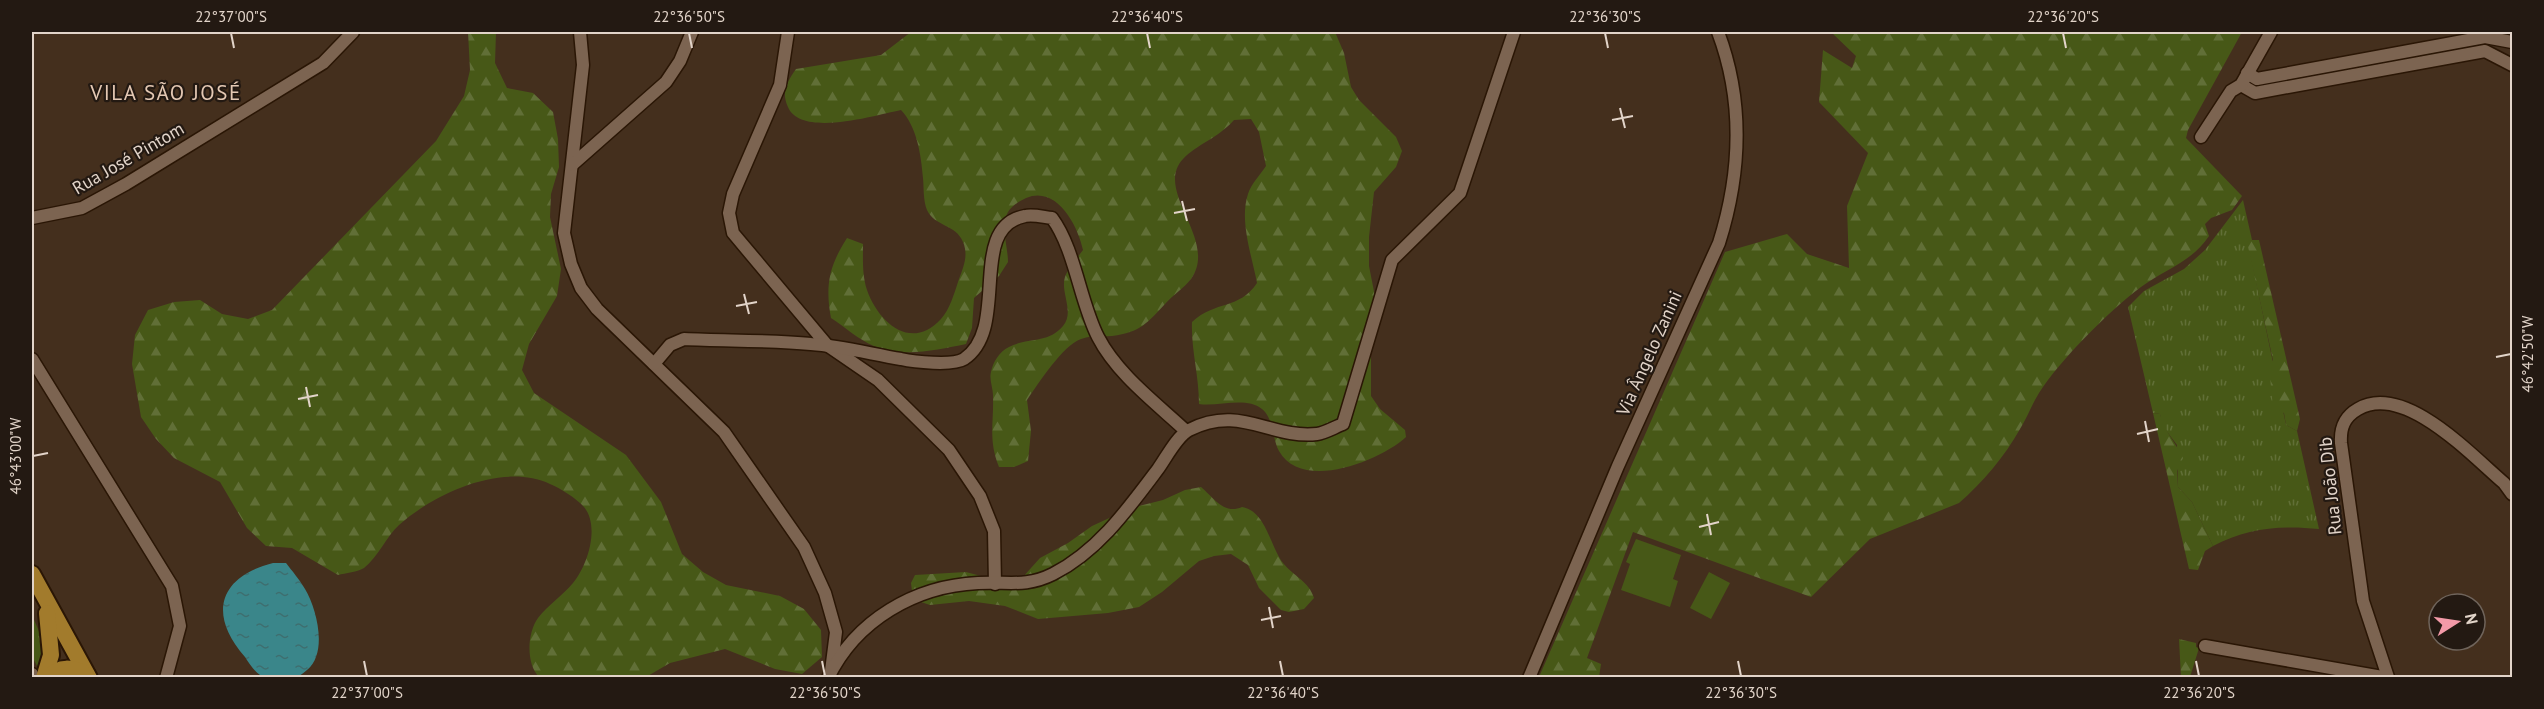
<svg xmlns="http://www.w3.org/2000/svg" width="2544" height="709" font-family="'PT Sans',sans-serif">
	<defs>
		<pattern id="grass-tufts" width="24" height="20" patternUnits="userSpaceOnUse" patternTransform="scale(1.5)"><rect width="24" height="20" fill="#475817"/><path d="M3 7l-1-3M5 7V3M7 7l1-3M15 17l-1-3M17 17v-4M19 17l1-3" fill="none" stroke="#616f37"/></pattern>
		<pattern id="forest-firs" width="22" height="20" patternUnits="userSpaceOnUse" patternTransform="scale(1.5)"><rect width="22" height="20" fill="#475817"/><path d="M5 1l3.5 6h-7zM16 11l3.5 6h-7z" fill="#616f37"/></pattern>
		<pattern id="water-ripples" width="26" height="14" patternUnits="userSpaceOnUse" patternTransform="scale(1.5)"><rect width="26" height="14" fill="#3a868a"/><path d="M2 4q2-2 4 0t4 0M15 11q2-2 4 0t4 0" fill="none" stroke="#3e6e6f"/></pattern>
	</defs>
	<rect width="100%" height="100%" fill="#442f1d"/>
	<g fill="url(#grass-tufts)">
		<path d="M2243 200 2252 240 2248 243 2286 425 2297 431 2319 529C2281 525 2247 528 2213 546L2192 502 2178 487 2177 445 2162 425 2160 414 2153 413 2128 307 2144 291 2184 269 2205 250Z"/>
		<path d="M32 616C40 632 49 652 39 670L32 656Z"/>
	</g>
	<g fill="url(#forest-firs)">
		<path d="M468 32H496L495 63 507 88 533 93 553 112 558 139 559 167 551 194 550 217 561 269 557 296 529 344 522 370 534 393 626 455 661 502 682 554 703 572 726 585 780 596 804 609 821 630 822 657 802 674 775 669 725 649 670 663 646 677H539C526 664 527 633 538 618 548 605 563 595 573 583 588 565 600 526 584 507 576 498 560 488 550 484 502 462 435 493 399 525 386 537 378 557 364 568 358 572 345 573 338 575L292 548 266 546 247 528 220 482 174 458 156 439 141 417 132 364 135 335 148 310 174 302 200 300 222 314 248 319 272 310 436 141 464 96 470 70Z"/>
		<path d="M911 32H1335L1344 53 1351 87 1359 100 1396 137 1402 151 1396 167 1374 192 1369 237V266L1379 317 1371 348V396L1380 409 1405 430 1406 437C1380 461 1302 492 1279 451 1272 438 1274 419 1262 409 1246 396 1218 407 1199 404 1199 375 1191 350 1192 322 1216 300 1239 310 1257 283 1252 256 1239 221 1248 194 1251 184 1261 174 1266 166L1259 132 1251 119 1234 120C1217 139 1197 144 1183 159 1153 191 1219 240 1191 279 1184 288 1173 295 1165 304 1147 323 1141 332 1112 336 1102 337 1091 335 1081 339 1063 345 1038 384 1027 400L1031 431 1028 461 1014 467H999C988 439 994 424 993 395 993 388 989 379 991 372 993 362 999 352 1009 347 1028 337 1048 344 1063 326 1075 312 1060 292 1065 277 1068 268 1077 258 1083 250 1078 226 1057 185 1026 198 1020 201 1011 206 1008 212 1000 225 1008 247 1008 262L999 276 974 298 972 328 966 344C937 350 902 358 874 346 859 340 845 327 831 318 825 286 829 266 847 238L863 244C863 259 862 275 867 290 878 322 911 352 941 319 950 309 954 294 958 282 963 268 969 256 963 242 956 224 935 227 927 210 923 200 924 188 923 178 921 154 917 127 901 110 876 115 801 138 788 107 781 92 787 82 796 69L881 55Z"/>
		<path d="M1831 32H2242L2188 130 2186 138 2242 196 2232 210 2211 218 2205 224 2209 236C2192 262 2165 269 2141 287 2109 311 2060 360 2039 393 2032 404 2027 418 2020 429 2005 456 1982 483 1959 503L1870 539 1811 597 1633 532 1587 658 1601 664 1599 677H1539L1725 252 1787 234 1807 254 1849 268 1847 206 1868 153 1819 102 1823 50 1852 68 1856 56Z"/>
		<path d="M2252 240H2259L2300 419 2297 431 2286 425 2284 413 2273 408 2269 366 2273 360 2247 242Z"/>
		<path d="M2153 413 2160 414C2164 431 2176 443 2183 458L2177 471 2178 487 2192 502 2213 546 2205 551 2198 570 2189 569Z"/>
		<path d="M1201 487C1214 498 1224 515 1242 507 1266 511 1270 546 1283 563 1293 576 1309 581 1314 598L1304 609 1289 612 1281 610 1259 588 1248 565 1231 554 1214 556 1199 561 1162 592 1139 607 1108 613 1038 619 1005 606 969 601 930 605 921 602 912 591 911 583 915 575 966 572 992 579 1022 578 1040 558 1068 543 1092 526 1131 508 1163 500 1185 490Z"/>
		<path d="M2179 639 2196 643V647L2199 648 2190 677H2181Z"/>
	</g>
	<g fill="#475817">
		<path d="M1636 539 1681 555 1673 579 1678 581 1670 607 1621 590 1630 564 1626 562Z"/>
		<path d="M1709 572 1730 583 1711 619 1690 608Z"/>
	</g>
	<path fill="url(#water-ripples)" d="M273 563H286C292 571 300 580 305 589 317 609 328 653 307 670 302 674 298 678 291 678 282 678 268 680 260 675 254 671 249 663 245 657 208 615 218 577 273 563Z"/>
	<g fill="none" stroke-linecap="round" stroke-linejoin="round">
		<defs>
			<g id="minor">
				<path d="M580 32 583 65 564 233 571 264 581 288 597 309 724 432 804 547 825 593 836 632 831 671"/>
				<path d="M788 32 780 85 733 194 729 213 733 233 827 345 878 380 949 450 980 496 994 531 995 584"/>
				<path d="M2247 73 2257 79 2485 37 2512 42"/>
				<path d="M2241 85 2255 93 2485 51 2512 65"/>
				<path d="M2201 137 2231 91 2241 85 2271 32"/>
				<path d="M572 165 666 82 680 61 692 32"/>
				<path d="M32 218 82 208 126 184 323 63 353 32"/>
				<path d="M32 359 172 586 180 626 166 678"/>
				<path d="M654 364 670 345 684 339C726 341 769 340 811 344 841 346 871 354 901 359 914 362 953 366 964 359 1011 328 966 227 1025 216 1033 214 1043 217 1052 218 1075 249 1080 302 1098 337 1117 374 1156 403 1186 431"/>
				<path d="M2205 646 2388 678"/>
				<path d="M32 674 33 678"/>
				<path d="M2388 677 2363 601 2341 443C2340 428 2344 417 2358 409 2404 382 2471 455 2504 483L2512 494"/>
				<path d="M828 678C856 620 915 586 978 583 1007 581 1025 588 1053 574 1098 551 1128 509 1158 469 1166 458 1177 436 1189 430 1240 404 1270 439 1317 434 1325 433 1335 427 1343 424L1392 260 1460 193 1514 32"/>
				<path d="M1529 678 1618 466 1719 243C1741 173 1744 101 1718 32"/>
			</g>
			<g id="major">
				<path d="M32 574 89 678"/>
				<path d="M44 678 51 655 47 613"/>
				<path d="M48 678C60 665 72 667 87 675"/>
			</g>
		</defs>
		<use href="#minor" stroke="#2a1605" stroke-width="15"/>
		<use href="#major" stroke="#2a1605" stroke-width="20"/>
		<use href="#minor" stroke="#7c6451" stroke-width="12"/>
		<use href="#major" stroke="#a27b2c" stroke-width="16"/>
	</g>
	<path fill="none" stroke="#e2d4c9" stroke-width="2" d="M231 33 234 48M689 33 692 48M1147 33 1150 48M1605 33 1608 48M2063 33 2066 48M1620 108 1625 128M1612 120 1633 116M1182 201 1187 221M1174 213 1195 209M744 294 749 314M736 306 757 302M2496 357 2511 354M306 387 310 407M298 399 318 395M2145 421 2149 442M2137 434 2158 429M33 456 48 453M1707 514 1711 535M1699 527 1719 522M1269 607 1273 628M1261 620 1281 616M364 661 367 676M822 661 825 676M1280 661 1283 676M1738 661 1741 676M2196 661 2199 676"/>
	<g text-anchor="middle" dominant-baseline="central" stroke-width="4.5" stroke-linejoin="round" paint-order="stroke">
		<g font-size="18" fill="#e2d4c9" stroke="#231912">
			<text transform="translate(128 158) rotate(-30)">Rua José Pintom</text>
			<text transform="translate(1649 353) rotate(-66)">Via Ângelo Zanini</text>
			<text transform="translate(2330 486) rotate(-96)">Rua João Dib</text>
		</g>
		<g font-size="21" letter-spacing="1.5" fill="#e4c8b3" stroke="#231912">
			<text x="166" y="92">VILA SÃO JOSÉ</text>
		</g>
	</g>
	<rect width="2544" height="709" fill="none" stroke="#231912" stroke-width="66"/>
	<g transform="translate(2457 622) rotate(78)"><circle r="28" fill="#231912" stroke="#6f645b" stroke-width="1.5"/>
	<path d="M0-4.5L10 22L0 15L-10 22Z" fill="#f39aa8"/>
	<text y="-9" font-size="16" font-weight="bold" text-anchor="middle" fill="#e2d4c9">N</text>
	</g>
	<rect x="33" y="33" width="2478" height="643" fill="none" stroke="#e2d4c9" stroke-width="2"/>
	<g font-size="15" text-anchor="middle" fill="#e2d4c9">
		<text x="231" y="22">22°37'00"S</text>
		<text x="689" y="22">22°36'50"S</text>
		<text x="1147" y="22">22°36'40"S</text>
		<text x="1605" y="22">22°36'30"S</text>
		<text x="2063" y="22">22°36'20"S</text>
		<text transform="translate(2528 354) rotate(-90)" y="5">46°42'50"W</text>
		<text transform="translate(16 456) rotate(-90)" y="5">46°43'00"W</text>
		<text x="367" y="698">22°37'00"S</text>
		<text x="825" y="698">22°36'50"S</text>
		<text x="1283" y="698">22°36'40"S</text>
		<text x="1741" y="698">22°36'30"S</text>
		<text x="2199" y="698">22°36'20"S</text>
	</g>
</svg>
